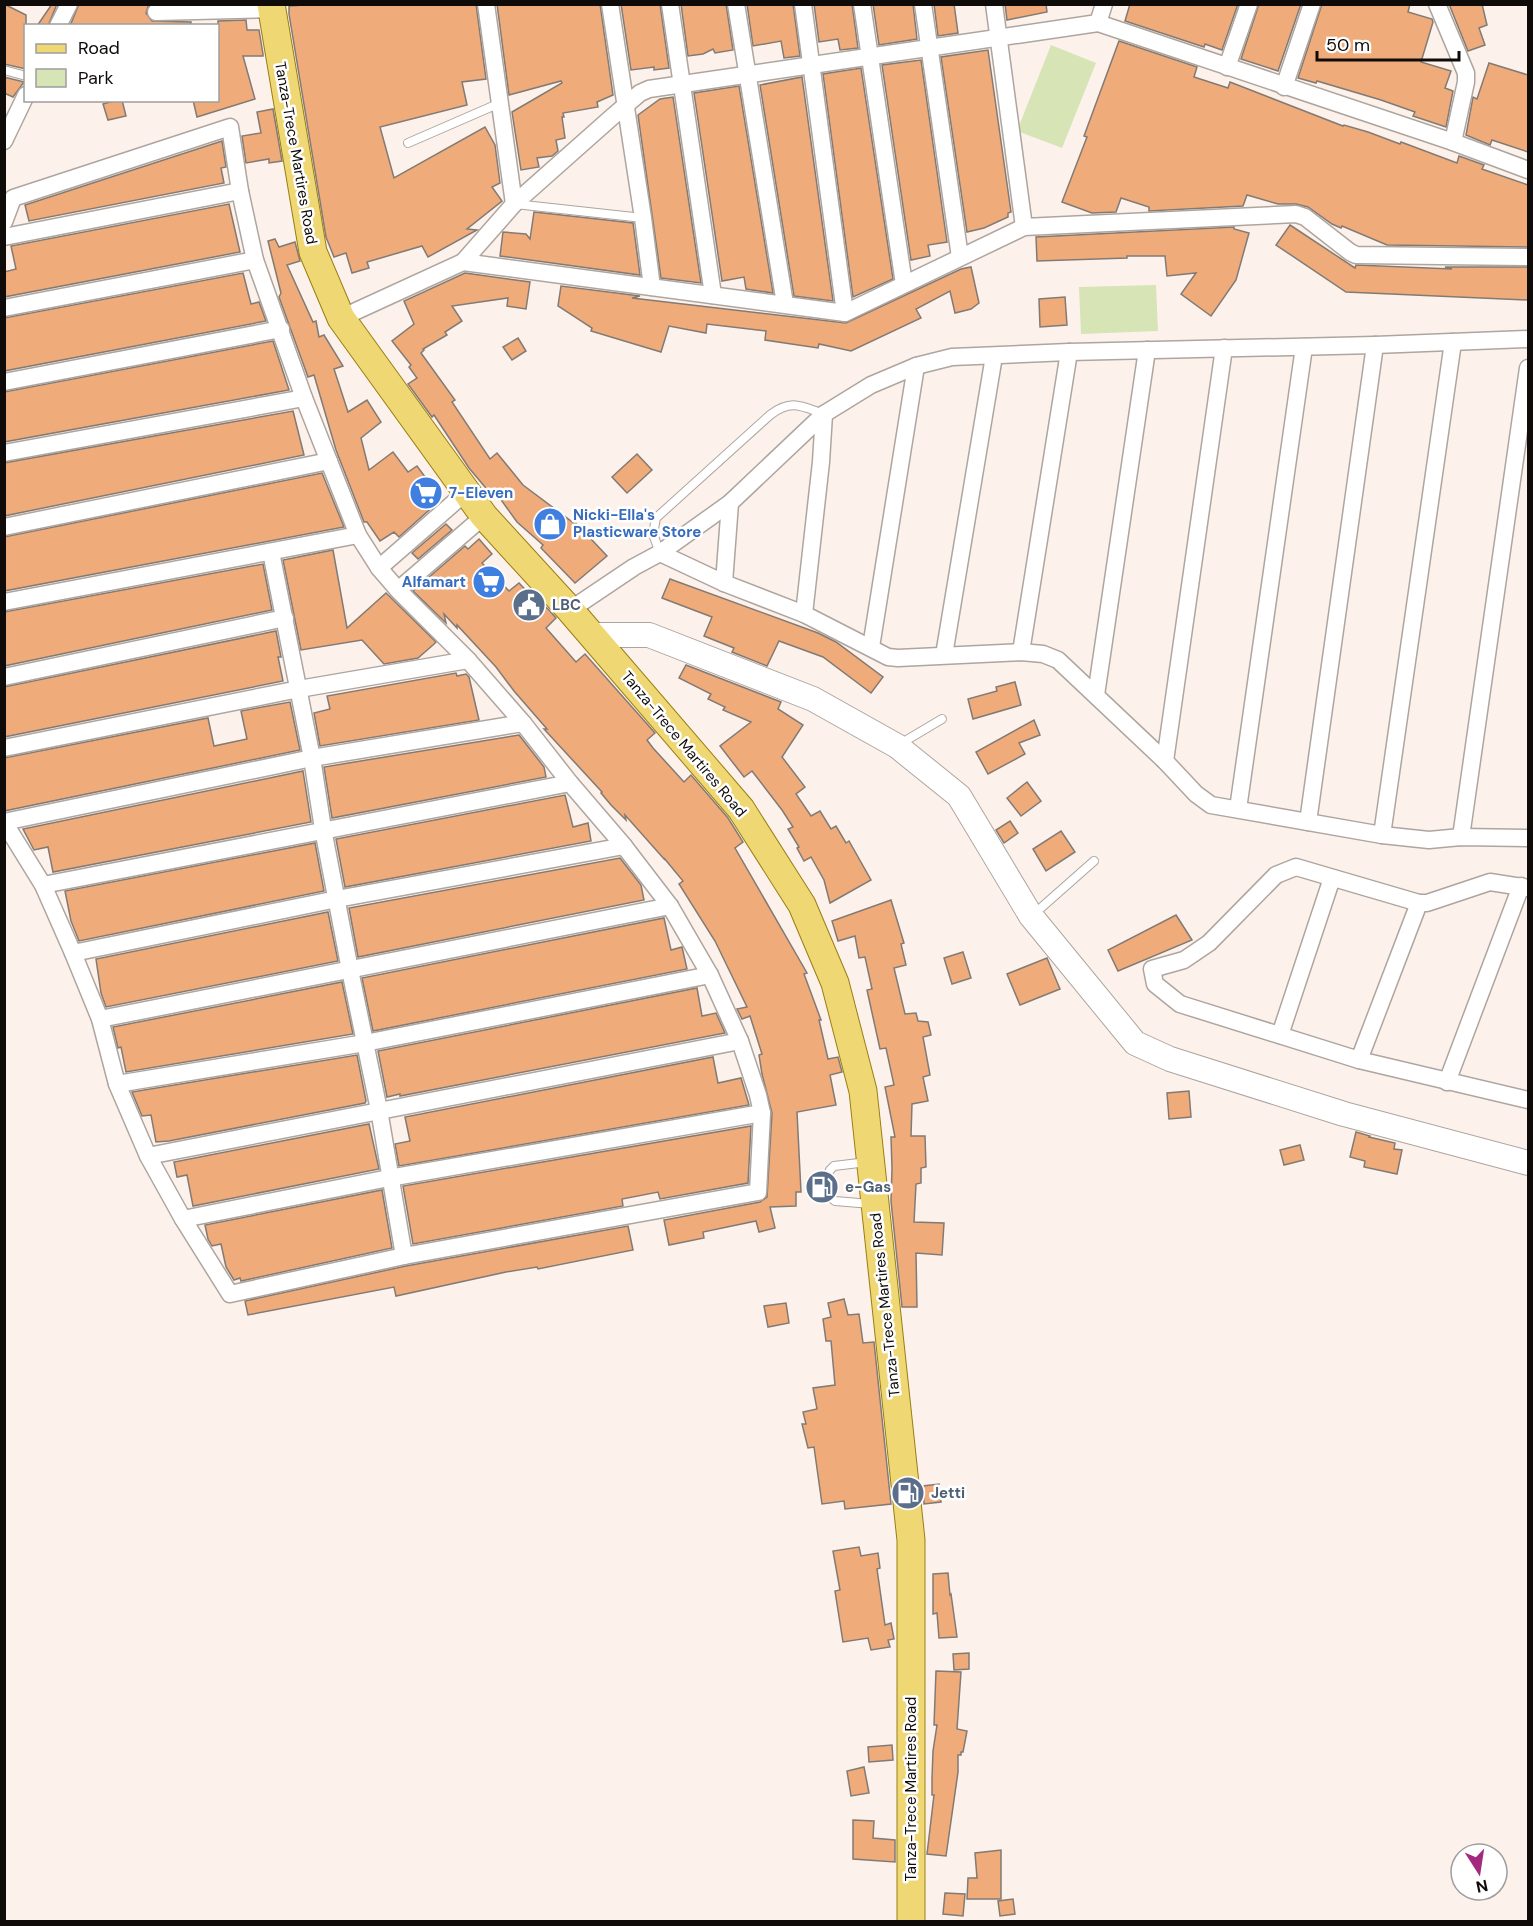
<svg xmlns="http://www.w3.org/2000/svg" width="1533" height="1926" font-family="'DM Sans',sans-serif">
	<rect width="100%" height="100%" fill="#fcf2eb"/>
	<g fill="#d7e4b6">
		<path d="M1051 45 1096 63 1062 148 1017 131Z"/>
		<path d="M1156 285 1158 331 1081 334 1079 287Z"/>
	</g>
	<g fill="#efac7a" stroke="#837a74" stroke-width="1.5">
		<path d="M4 4 26 15V69L4 64Z"/>
		<path d="M52 4H57L48 26H37Z"/>
		<path d="M79 4H149L146 13 152 21 191 22 190 26H70Z"/>
		<path d="M319 4H476L486 79 462 82 467 105 380 127 394 178 485 127 495 145 500 183 492 187 502 201 467 229 477 230 428 257 422 246 367 262 369 268 352 273 346 253 334 257 326 237 289 14V6Z"/>
		<path d="M497 4H600L613 95 597 102 598 107 563 113 564 117H562L565 138 556 140 558 151 552 156 537 158 539 167 521 170 512 112 562 83 561 81 509 95Z"/>
		<path d="M621 4H660L669 68 654 70V67L631 70Z"/>
		<path d="M681 4H726L733 50 715 53 713 49 703 54 688 56Z"/>
		<path d="M747 4H793L800 56 784 58 781 41 753 46Z"/>
		<path d="M814 4H852L858 48 840 50 838 39 819 42Z"/>
		<path d="M873 4H913L917 39 879 45Z"/>
		<path d="M934 4H954L958 33 938 36Z"/>
		<path d="M1005 4H1046L1047 12 1007 20Z"/>
		<path d="M1130 4H1238L1222 50 1205 44 1204 47 1125 21Z"/>
		<path d="M1259 4H1301L1278 71 1241 59Z"/>
		<path d="M1322 4H1410L1408 12 1432 19 1433 22 1421 62 1451 71 1445 88 1453 91 1446 127 1413 116 1415 112 1381 100 1317 81 1316 83 1298 78Z"/>
		<path d="M1449 4H1482L1487 25 1479 28 1485 45 1468 51Z"/>
		<path d="M246 20 247 30H259L263 54V56H243L255 99 197 117 193 100H218V21Z"/>
		<path d="M1119 41 1197 67 1194 77 1228 88 1230 82 1343 126 1344 125 1368 132 1400 144 1401 142 1457 163 1459 156 1484 165 1482 169 1528 185V247L1387 245 1342 226 1341 228 1332 224 1308 207 1296 204H1278L1247 195 1243 206 1149 211V207L1121 198 1116 212 1092 213 1062 202 1087 137 1084 136Z"/>
		<path d="M988 50 1011 212 1008 213V217L984 228 967 232 941 57Z"/>
		<path d="M921 60 947 242 928 245 930 256 911 260 882 65Z"/>
		<path d="M1489 63 1528 75V152L1492 140 1490 145 1466 135 1473 97 1477 99Z"/>
		<path d="M861 68 893 279 853 297 823 74Z"/>
		<path d="M4 77 24 82 13 97 4 93Z"/>
		<path d="M802 77 833 301 794 296 760 85Z"/>
		<path d="M739 86 773 293 746 289 744 277 722 281 694 93Z"/>
		<path d="M673 97 701 283 661 278 638 115 660 99Z"/>
		<path d="M117 100H122L126 116 108 120 103 104Z"/>
		<path d="M273 109 282 161 269 163V159L246 163 242 136 261 133 257 112Z"/>
		<path d="M222 141 226 167 221 168 224 183 29 221 25 205Z"/>
		<path d="M229 204 240 252 4 297V272L16 269 11 246Z"/>
		<path d="M534 212 633 223 640 275 500 256 503 232 526 234 530 239Z"/>
		<path d="M1290 225 1355 268 1356 265 1452 269 1445 267H1528V300L1346 292 1276 245Z"/>
		<path d="M1234 227V229L1249 233 1236 280 1211 316 1181 294 1196 273 1167 276 1165 256H1127V258L1037 261 1036 237Z"/>
		<path d="M275 239 279 247 295 242 300 261 287 265 313 322 316 321 319 337 324 335 343 366 334 369 348 412 367 400 381 422 361 438 369 470 393 452 408 472 417 466 437 493V503L399 537 394 532 380 541 367 522H364L336 450 314 375 308 377 279 297 281 293 268 241Z"/>
		<path d="M971 267 979 303 971 309 955 313 950 291 916 309 921 318 851 351 819 344 818 348 765 340 766 331 707 324 706 333 669 326 661 352 591 331 592 328 558 306 561 286 640 296 632 298 846 323 961 269Z"/>
		<path d="M243 273 251 304 259 302 266 321 4 371V318Z"/>
		<path d="M465 273 530 282 526 309 507 306 508 298 452 306 462 321 445 332 447 335 423 349 424 350 421 353 455 400 452 402 490 459 497 453 523 485 575 524 576 523 607 556 575 583 541 548 543 545 517 522 494 490 490 493 469 468 434 415 432 417 408 384 417 378 409 367 411 365 392 341 414 324 404 301Z"/>
		<path d="M1065 297 1067 325 1040 327 1039 299Z"/>
		<path d="M518 338 526 351 512 360 503 347Z"/>
		<path d="M273 341 289 390 4 442V392Z"/>
		<path d="M293 411 304 455 4 516V463Z"/>
		<path d="M637 454 652 470 627 493 612 477Z"/>
		<path d="M322 473 344 527 4 591V537Z"/>
		<path d="M446 524 452 530 418 559 412 553Z"/>
		<path d="M479 539 492 554 482 563 509 591 519 583 540 605 542 604 549 610 556 618 546 628 576 662 585 654 655 733 647 740 653 748 684 782 691 775 728 818 743 842 735 848 807 973 804 974 821 1020H819L828 1059 838 1057 842 1072 830 1075 836 1105 797 1112 801 1192H796V1206L770 1207 775 1228 759 1232 756 1221 703 1232 704 1238 669 1245 664 1220 760 1202 767 1197 772 1113 762 1074 759 1055 762 1054 750 1016 742 1019 737 1009 747 1007 715 941 679 884 683 881 664 858 665 860 625 815 626 820 611 805 601 793 602 792 544 729H547L514 691 496 667 457 625V628L444 614 446 623 413 591 465 546 468 549Z"/>
		<path d="M333 550 347 628 386 593 436 642 433 645 418 658 384 664 362 640 301 650 283 560Z"/>
		<path d="M263 564 272 610 4 666V612Z"/>
		<path d="M670 579 818 633 836 642 883 677 871 693 823 657 779 641 767 666 732 652 734 648 704 636 712 617 662 598Z"/>
		<path d="M276 631 281 657H278L283 681 4 737V687Z"/>
		<path d="M686 665 781 702 778 709 803 725 782 757 805 787 796 794 811 816 820 811 831 829 836 826 846 843 849 841 871 880 830 903 824 880 811 857 804 861 797 848 799 847 788 829 793 827 782 810 752 771 744 777 720 746 751 722 723 710 725 707 708 699 711 694 679 678Z"/>
		<path d="M456 673 457 676 466 674 469 677 479 720 320 746 314 713 330 709 327 696Z"/>
		<path d="M1015 682 1021 705 973 719 968 699 997 691 996 687Z"/>
		<path d="M290 702 300 750 4 811V758L208 718 214 746 247 739 241 711Z"/>
		<path d="M1034 720 1040 735 1019 743 1025 754 988 774 976 752Z"/>
		<path d="M519 735 544 767 546 777 332 818 324 767Z"/>
		<path d="M303 771 311 822 53 872 48 847 34 850 23 829Z"/>
		<path d="M1027 782 1041 801 1021 816 1007 798Z"/>
		<path d="M565 795 573 827 588 823 591 841 345 887 336 839Z"/>
		<path d="M1010 821 1018 833 1004 843 996 830Z"/>
		<path d="M1061 831 1075 852 1046 871 1033 849Z"/>
		<path d="M315 843 324 891 79 941 71 921 65 891Z"/>
		<path d="M620 858 641 885 644 900 358 957 349 908Z"/>
		<path d="M891 900 904 943 901 944 906 965 894 968 905 1014 916 1013 918 1021 928 1022 931 1035 923 1037 930 1075 923 1077 928 1101 912 1104 911 1136H925L926 1167 921 1168V1183L916 1184 914 1222 944 1223 942 1255 916 1253 917 1307H902L891 1201 892 1168 891 1137H895L885 1087 894 1085 886 1048 880 1049 867 990 872 989 865 957 859 958 855 936 838 941 832 921Z"/>
		<path d="M328 912 338 961 106 1007 101 993 96 959Z"/>
		<path d="M1176 915 1192 940 1118 971 1108 950Z"/>
		<path d="M664 918 671 950 682 947 687 969 373 1031 362 978Z"/>
		<path d="M963 952 971 978 952 984 944 958Z"/>
		<path d="M1047 958 1060 989 1020 1005 1007 974Z"/>
		<path d="M342 982 353 1034 126 1072 121 1047 118 1048 113 1027Z"/>
		<path d="M697 988 702 1016 716 1013 725 1033 400 1096V1094L387 1097 378 1051Z"/>
		<path d="M357 1055 366 1101 365 1103 169 1141 156 1142 151 1115 142 1116 132 1092Z"/>
		<path d="M713 1057 718 1083 741 1078 749 1105 399 1166 395 1144 410 1141 405 1117Z"/>
		<path d="M1189 1091 1191 1117 1169 1119 1167 1093Z"/>
		<path d="M369 1124 379 1169 193 1206 187 1175 177 1177 174 1162Z"/>
		<path d="M751 1126 748 1183 660 1199 658 1192 622 1199 623 1206 413 1244 403 1186Z"/>
		<path d="M1356 1132 1370 1136 1369 1137 1395 1143 1394 1149 1402 1150 1397 1174 1364 1167 1365 1161 1350 1157Z"/>
		<path d="M1300 1145 1304 1160 1284 1165 1280 1150Z"/>
		<path d="M382 1190 392 1248 241 1281 240 1278 234 1280 226 1267 221 1244 212 1246 208 1239 205 1225Z"/>
		<path d="M628 1226 633 1250 538 1269 537 1267 506 1272 396 1296 394 1287 248 1315 245 1301 406 1266Z"/>
		<path d="M844 1299 848 1315 859 1314 863 1343 874 1342 891 1504 845 1509 844 1501 822 1504 814 1447 808 1448 802 1424H806L803 1412 817 1409 813 1388 835 1385 831 1341H826L823 1319 831 1317 828 1303Z"/>
		<path d="M786 1303 789 1323 768 1327 764 1306Z"/>
		<path d="M939 1484 941 1502 924 1504 923 1486Z"/>
		<path d="M859 1547 861 1556 878 1553 880 1568 877 1569 885 1625 891 1623 894 1639 888 1640 890 1647 871 1650 868 1638 843 1642 835 1591 840 1590 833 1551Z"/>
		<path d="M948 1573 950 1595 951 1594 957 1637 939 1638 937 1613 933 1614V1574Z"/>
		<path d="M969 1653V1669L954 1670 953 1654Z"/>
		<path d="M936 1671 961 1672 957 1729 967 1731 963 1752H961V1755H958V1772L946 1856 927 1854 934 1795H932V1778L933 1751 937 1725H934Z"/>
		<path d="M892 1745 893 1760 869 1762 868 1747Z"/>
		<path d="M864 1767 869 1793 851 1796 847 1771Z"/>
		<path d="M853 1820 874 1821 873 1838 895 1840V1862L853 1859Z"/>
		<path d="M1001 1850V1899H967L968 1878H977L975 1853Z"/>
		<path d="M945 1893 965 1894 963 1916 943 1914Z"/>
		<path d="M1013 1899 1015 1914 1000 1916 998 1901Z"/>
	</g>
	<g fill="none" stroke-linecap="round" stroke-linejoin="round">
		<defs>
			<g id="lane">
				<path d="M4 70 26 76"/>
				<path d="M408 143 500 103"/>
				<path d="M515 204 643 218"/>
				<path d="M660 553 653 534 656 518 770 415C791 399 801 406 824 414"/>
				<path d="M900 744 942 719"/>
				<path d="M1034 914 1094 861"/>
				<path d="M827 1177 830 1170 834 1166 867 1162"/>
				<path d="M829 1196 835 1201 871 1204"/>
			</g>
			<g id="street">
				<path d="M486 4 514 204"/>
				<path d="M610 4 643 218 652 287"/>
				<path d="M670 4 713 295"/>
				<path d="M736 4 785 304"/>
				<path d="M803 4 845 313"/>
				<path d="M862 4 904 284"/>
				<path d="M923 4 960 257"/>
				<path d="M994 4 1024 227"/>
				<path d="M1437 4 1466 73V82L1453 142"/>
				<path d="M156 12 271 9"/>
				<path d="M1098 23 1104 4"/>
				<path d="M58 26 69 4"/>
				<path d="M1227 67 1249 4"/>
				<path d="M1284 87 1312 4"/>
				<path d="M4 141 26 95"/>
				<path d="M4 222 13 198 230 127 240 191 255 260 304 398 358 535 379 568 398 590 468 660 523 723 570 783 624 846 670 906 710 975 740 1041 758 1095 762 1113 758 1192 404 1256 230 1294 183 1219 148 1156 117 1084 100 1019 73 953 43 885 4 822"/>
				<path d="M4 237 240 191"/>
				<path d="M463 262 845 313 1024 227 1296 214 1305 217 1350 252 1356 255 1528 257"/>
				<path d="M4 308 255 260"/>
				<path d="M341 318 463 262 514 204 612 117 640 93 649 89 1098 23 1453 142 1528 170"/>
				<path d="M4 382 281 329"/>
				<path d="M4 453 304 398"/>
				<path d="M4 527 329 461"/>
				<path d="M271 552 312 758 323 829 350 970 379 1110 404 1256"/>
				<path d="M660 553 724 583 804 614 888 657 898 658 1021 652 1043 654 1058 660 1165 761 1196 794 1211 805 1382 835 1429 840 1461 837 1528 838"/>
				<path d="M379 568 465 493"/>
				<path d="M724 583 730 503"/>
				<path d="M398 590 484 516"/>
				<path d="M4 602 358 535"/>
				<path d="M570 610 634 567 660 553 730 503 824 414 871 385 916 366 952 357 1069 352 1375 345 1528 339"/>
				<path d="M804 614 821 462 824 414"/>
				<path d="M871 647 916 366"/>
				<path d="M1021 652 1069 352"/>
				<path d="M944 655 994 356"/>
				<path d="M4 677 285 618"/>
				<path d="M1096 695 1147 350"/>
				<path d="M4 748 299 689 468 660"/>
				<path d="M1165 761 1224 348"/>
				<path d="M1238 809 1304 347"/>
				<path d="M4 822 312 758 523 723"/>
				<path d="M1308 822 1375 345"/>
				<path d="M1382 835 1453 342"/>
				<path d="M1461 837 1528 368"/>
				<path d="M43 885 570 783"/>
				<path d="M1528 888 1490 882 1427 903H1419L1296 867 1276 875 1209 943 1184 960 1152 969 1155 984 1180 1004 1359 1060 1528 1100"/>
				<path d="M73 953 337 899 624 846"/>
				<path d="M100 1019 670 906"/>
				<path d="M1280 1035 1332 878"/>
				<path d="M1359 1060 1419 903"/>
				<path d="M1447 1082 1521 886"/>
				<path d="M117 1084 365 1043 710 975"/>
				<path d="M148 1156 740 1041"/>
				<path d="M183 1219 389 1178 762 1113"/>
			</g>
			<path id="secondary" d="M591 635H649L813 699 897 746 959 796 1031 916 1135 1043 1170 1059 1344 1114 1528 1163"/>
			<path id="primary" d="M271 4 313 252 341 318 484 516 570 610 741 809 802 905 835 983 863 1091 911 1540V1922"/>
		</defs>
		<use href="#lane" stroke="#aea59f" stroke-width="10"/>
		<use href="#street" stroke="#aea59f" stroke-width="19"/>
		<use href="#secondary" stroke="#aea59f" stroke-width="26"/>
		<use href="#primary" stroke="#997e12" stroke-width="29"/>
		<use href="#lane" stroke="#fff" stroke-width="8"/>
		<use href="#street" stroke="#fff" stroke-width="16"/>
		<use href="#secondary" stroke="#fff" stroke-width="24"/>
		<use href="#primary" stroke="#efd774" stroke-width="27"/>
	</g>
	<defs>
		<symbol id="supermarket-disc" viewBox="-11 -11 22 22"><circle r="9.5" fill="#3f7fe0" stroke="#fff"/><path d="M-6-5.5h2.5l.6 2H6L4.5 2H-2.5L-4.4-4H-6ZM-1.5 3.2a1.3 1.3 0 1 0 .1 0ZM3 3.2a1.3 1.3 0 1 0 .1 0Z" fill="#fff"/></symbol>
		<symbol id="shop-disc" viewBox="-11 -11 22 22"><circle r="9.5" fill="#3f7fe0" stroke="#fff"/><path d="M-5-2.5h2.3a2.7 3.5 0 0 1 5.4 0H5L5.5 6h-11ZM-1.5-2.5h3a1.5 2.3 0 0 0-3 0Z" fill="#fff"/></symbol>
		<symbol id="civic-disc" viewBox="-11 -11 22 22"><circle r="9.5" fill="#5c6f8a" stroke="#fff"/><path d="M-.6-6.5H3V-4.5H.6V-3L4-1V1h2V6H-6V1h2V-1L-.6-3ZM-1.2 2.5V6h2.4V2.5Z" fill="#fff"/></symbol>
		<symbol id="fuel-disc" viewBox="-11 -11 22 22"><circle r="9.5" fill="#5c6f8a" stroke="#fff"/><path d="M-5.5-6h7V0h2V4h1.3V-2.5L3-4.5l.8-.8L6-3V5H2.5V1h-1V6h-7ZM-4.2-4.7v3.2H.2V-4.7Z" fill="#fff"/></symbol>
	</defs>
	<g fill-rule="evenodd">
		<use href="#supermarket-disc" x="407" y="474" width="38" height="38"/>
		<use href="#shop-disc" x="531" y="505" width="38" height="38"/>
		<use href="#supermarket-disc" x="470" y="563" width="38" height="38"/>
		<use href="#civic-disc" x="510" y="586" width="38" height="38"/>
		<use href="#fuel-disc" x="803" y="1168" width="38" height="38"/>
		<use href="#fuel-disc" x="889" y="1474" width="38" height="38"/>
	</g>
	<g text-anchor="middle" dominant-baseline="central" stroke-width="5" stroke-linejoin="round" paint-order="stroke">
		<g font-size="15" fill="#0f0b09" stroke="#fff">
			<text transform="translate(296 153) rotate(80)">Tanza-Trece Martires Road</text>
			<text transform="translate(684 744) rotate(50)">Tanza-Trece Martires Road</text>
			<text transform="translate(885 1305) rotate(-96)">Tanza-Trece Martires Road</text>
			<text transform="translate(911 1789) rotate(-90)">Tanza-Trece Martires Road</text>
		</g>
		<g font-size="15" font-weight="bold" fill="#366cbe" stroke="#fff" text-anchor="start">
			<text x="449" y="493">7-Eleven</text>
			<text x="573" y="515">Nicki-Ella's<tspan x="573" dy="17">Plasticware Store</tspan></text>
			<text x="466" y="582" text-anchor="end">Alfamart</text>
		</g>
		<g font-size="15" font-weight="bold" fill="#4e5e75" stroke="#fff" text-anchor="start">
			<text x="552" y="605">LBC</text>
			<text x="845" y="1187">e-Gas</text>
			<text x="931" y="1493">Jetti</text>
		</g>
	</g>
	<rect width="1533" height="1926" fill="none" stroke="#0f0b09" stroke-width="12"/>
	<rect x="24" y="24" width="195" height="78" fill="#ffffff" stroke="#9f9d9d" stroke-width="1.5"/>
	<rect x="36" y="44" width="30" height="9" fill="#efd774" stroke="#9f9d9d" stroke-width="1.5"/>
	<text x="78" y="54" font-size="18" fill="#0f0b09">Road</text>
	<rect x="36" y="69" width="30" height="18" fill="#d7e4b6" stroke="#9f9d9d" stroke-width="1.5"/>
	<text x="78" y="84" font-size="18" fill="#0f0b09">Park</text>
	<g transform="translate(1479 1872) rotate(168)"><circle r="28" fill="#ffffff" stroke="#9f9d9d" stroke-width="1.5"/>
	<path d="M0-4.5L10 22L0 15L-10 22Z" fill="#a3297e"/>
	<text y="-9" font-size="16" font-weight="bold" text-anchor="middle" fill="#0f0b09">N</text>
	</g>
	<path d="M1317 51v9h142v-9" fill="none" stroke="#0f0b09" stroke-width="3"/>
	<text x="1326" y="51" font-size="18" fill="#0f0b09" stroke="#ffffff" stroke-width="4.5" paint-order="stroke">50 m</text>
</svg>
